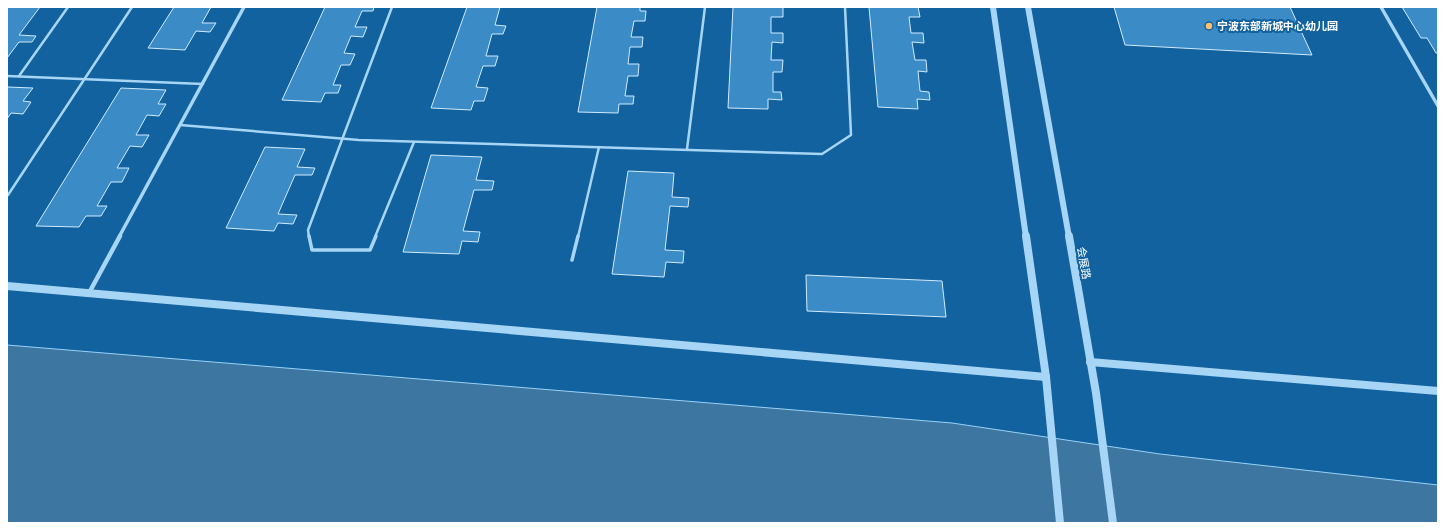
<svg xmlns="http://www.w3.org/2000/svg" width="1445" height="530" font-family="Poppins,'Noto Sans SC',sans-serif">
	<rect width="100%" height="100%" fill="#11629f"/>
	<path fill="#3d76a1" stroke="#99d2f8" d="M7 345 952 423 1160 454 1438 485V523H7Z"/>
	<g fill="#3a8bc6" stroke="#d0ebfe">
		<path d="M7 7H40L19 35 36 36 32 42H19L7 58Z"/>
		<path d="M174 7H211L202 23H216L210 32 196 31 185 50 148 48Z"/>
		<path d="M325 7H374L373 11H362L355 27H367L363 37 351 36 344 53 355 54 350 65H341L333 85H341L338 93H325L321 102 282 100Z"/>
		<path d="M467 7H510H500L495 25 506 26 503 34H492L486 56H498L495 66H483L476 87 488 88 484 101H474L471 110 431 108Z"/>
		<path d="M597 7H640V11H646L645 21H634L631 37H643L642 47H630L628 64H639L638 76H628L625 96H634L633 104H619L618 113 578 112Z"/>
		<path d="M733 7H783V17H771V33H783V43L772 42 771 60H783L782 72H773V92H781L782 100 768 99V109L728 108Z"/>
		<path d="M869 7H918L920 17H909L911 33H923L924 43 912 42 915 60H926L927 72 918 71 920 91 929 92 930 100 917 99 918 109 878 107Z"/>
		<path d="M1114 7H1290L1312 55 1125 45Z"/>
		<path d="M1402 7H1438V53H1436L1427 38H1421Z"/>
		<path d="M7 87 33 88 23 101 31 102 23 114 11 113 7 119Z"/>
		<path d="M121 88 166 90 158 104H166L159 116 147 115 136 135H149L142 147 130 146 117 168H129L122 182H111L97 206H107L101 216H86L79 227 36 226Z"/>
		<path d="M265 147 305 149 297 167 315 168 312 175H295L278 214 297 215 293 224 278 223 274 231 226 228Z"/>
		<path d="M431 155 482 157 476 180 494 181 492 190H474L463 231 480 232 478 242 462 241 459 254 403 252Z"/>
		<path d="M628 171 674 173 672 197 689 198 688 207 670 206 665 250 684 251 683 263 666 262 664 277 612 274Z"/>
		<path d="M806 275 942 281 946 317 807 311Z"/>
	</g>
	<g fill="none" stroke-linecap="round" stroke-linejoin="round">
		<g stroke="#a7d5f5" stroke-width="2.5">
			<path d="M7 76 203 84"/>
			<path d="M19 76 68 7"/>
			<path d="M180 125 359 140 822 154 851 135 845 7"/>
			<path d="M687 149 705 7"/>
			<path d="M8 195 132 7"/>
			<path d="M309 237 308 230 392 7"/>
			<path d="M375 237 414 142"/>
			<path d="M578 237 599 147"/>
		</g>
		<g stroke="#a7d5f5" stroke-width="3.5">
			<path d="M309 236 312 250H370L376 236"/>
			<path d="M572 260 578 236"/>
		</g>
		<g stroke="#a7d5f5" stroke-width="3.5">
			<path d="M1381 7 1438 106"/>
			<path d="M119 237 244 7"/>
		</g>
		<path stroke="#a7d5f5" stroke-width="4.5" d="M89 293 120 236"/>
		<g stroke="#a7d5f5" stroke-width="6">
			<path d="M993 7 1026 237"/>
			<path d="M1028 7 1069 237"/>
		</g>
		<g stroke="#a7d5f5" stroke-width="8">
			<path d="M1026 236 1046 377 1060 523"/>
			<path d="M1069 236 1096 393 1113 523"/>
			<path d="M7 286 1046 377"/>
			<path d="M1090 362 1438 391"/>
		</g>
	</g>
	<circle fill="#ffc06b" stroke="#11629f" stroke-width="1.5" cx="1209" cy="26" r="4"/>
	<g text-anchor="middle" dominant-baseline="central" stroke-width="4" stroke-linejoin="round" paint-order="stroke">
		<g font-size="11" font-weight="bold" fill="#fff" stroke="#11629f" text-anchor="start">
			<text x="1217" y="26">宁波东部新城中心幼儿园</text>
		</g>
		<g font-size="11" fill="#fff" stroke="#11629f">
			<text transform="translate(1084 263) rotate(80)">会展路</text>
		</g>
	</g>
	<rect width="1445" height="530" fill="none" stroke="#ffffff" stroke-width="16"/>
</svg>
